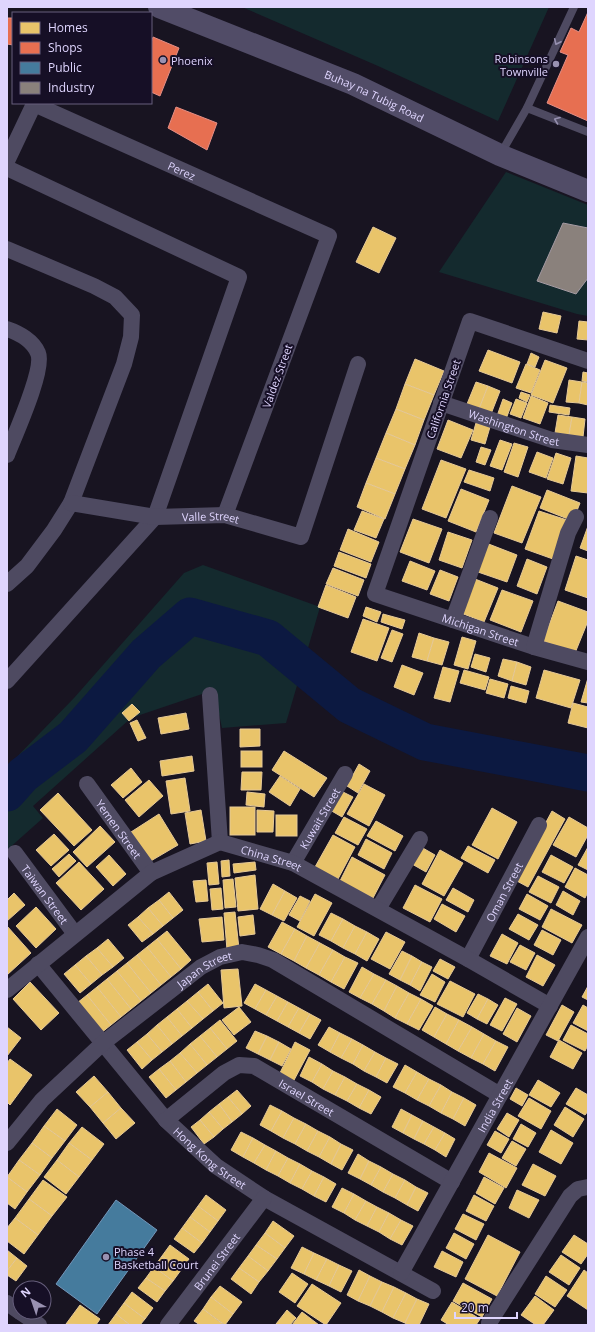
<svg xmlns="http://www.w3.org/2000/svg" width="595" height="1332" font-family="'Open Sans',sans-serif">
	<rect width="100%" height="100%" fill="#181421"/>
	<g fill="#142a2e">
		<path d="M242 7H549L498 121 378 66Z"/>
		<path d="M506 172 588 205V316L577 314 439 272Z"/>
		<path d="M203 565 320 607 286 723 222 728 214 690 131 718 33 806 43 818 7 850V767L74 698 184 573Z"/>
	</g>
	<g fill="#e9c46a" stroke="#e6c996">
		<path d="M373 227 396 238 379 273 356 262Z"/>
		<path d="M543 312 561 316 557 333 539 329Z"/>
		<path d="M579 321 588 322V340L577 339Z"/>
		<path d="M488 350 520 362 512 383 479 371Z"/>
		<path d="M531 353 539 357 535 367 527 364Z"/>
		<path d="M415 359 444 371 434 395 405 384Z"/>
		<path d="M545 360 567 368 553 403 531 395Z"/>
		<path d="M526 364 540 370 531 393 516 388Z"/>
		<path d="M583 372 588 373V382L582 381Z"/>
		<path d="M569 380 582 382 579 403 566 402Z"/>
		<path d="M476 382 488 386 479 409 467 404Z"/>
		<path d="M582 382 588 383V405L579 403Z"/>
		<path d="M405 384 434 395 424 420 396 409Z"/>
		<path d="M488 386 500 391 491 414 479 409Z"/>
		<path d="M521 392 530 395 527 402 519 398Z"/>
		<path d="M531 396 548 403 540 424 523 418Z"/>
		<path d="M503 399 512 403 506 419 497 416Z"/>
		<path d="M516 399 527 403 521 418 510 414Z"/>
		<path d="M550 405 570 408 569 415 549 412Z"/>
		<path d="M396 409 424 420 415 445 386 433Z"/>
		<path d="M558 415 572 417 569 435 555 433Z"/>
		<path d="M572 417 585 419 583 437 569 435Z"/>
		<path d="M448 420 473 430 461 458 437 449Z"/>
		<path d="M476 423 490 427 485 444 471 440Z"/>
		<path d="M386 433 415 445 405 469 376 458Z"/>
		<path d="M500 440 512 444 502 470 490 466Z"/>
		<path d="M514 443 528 447 518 477 504 472Z"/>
		<path d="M481 447 491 450 485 465 476 462Z"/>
		<path d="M537 452 553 458 546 478 529 472Z"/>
		<path d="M556 453 571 458 563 484 547 479Z"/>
		<path d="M576 456 588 458V493L571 491Z"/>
		<path d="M376 458 405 469 395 494 366 483Z"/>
		<path d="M441 460 466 469 446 518 422 509Z"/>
		<path d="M469 470 494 478 490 491 464 482Z"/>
		<path d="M366 483 395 494 385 519 357 507Z"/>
		<path d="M512 486 541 497 522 543 494 533Z"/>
		<path d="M461 489 489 500 476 532 448 521Z"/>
		<path d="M547 490 580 503 573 521 540 508Z"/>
		<path d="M362 511 384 519 376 538 354 530Z"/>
		<path d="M539 511 567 520 553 559 525 549Z"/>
		<path d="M413 519 442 529 429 563 400 552Z"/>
		<path d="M588 526V551L580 548Z"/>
		<path d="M348 529 379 542 371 562 340 550Z"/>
		<path d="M448 532 472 540 462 568 439 560Z"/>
		<path d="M486 543 517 555 507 582 475 571Z"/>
		<path d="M339 552 371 564 366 578 334 566Z"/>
		<path d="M576 556 588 560V598L565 590Z"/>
		<path d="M527 559 547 567 537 594 517 586Z"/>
		<path d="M410 561 435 571 427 590 402 581Z"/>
		<path d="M333 568 364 580 358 596 326 584Z"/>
		<path d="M440 570 458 577 449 601 430 594Z"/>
		<path d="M475 579 498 588 484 622 461 613Z"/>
		<path d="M326 585 356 597 348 618 318 607Z"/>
		<path d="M502 590 533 601 521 632 490 620Z"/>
		<path d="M558 601 588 612V621L575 653 543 641Z"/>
		<path d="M366 607 381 612 377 622 363 616Z"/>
		<path d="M383 614 405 620 402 629 381 622Z"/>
		<path d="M363 619 389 628 377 661 351 652Z"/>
		<path d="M392 630 403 634 392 662 381 658Z"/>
		<path d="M419 633 434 638 427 661 412 657Z"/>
		<path d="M462 637 476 641 468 669 454 665Z"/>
		<path d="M434 638 449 642 442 665 427 661Z"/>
		<path d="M475 654 490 658 486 672 471 667Z"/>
		<path d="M503 659 517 662 512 681 498 676Z"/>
		<path d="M517 662 531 667 526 685 512 681Z"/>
		<path d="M402 665 423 673 414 695 394 687Z"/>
		<path d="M443 667 459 671 450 702 434 698Z"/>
		<path d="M464 670 489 677 485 690 460 683Z"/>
		<path d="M544 670 580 680 571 708 536 698Z"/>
		<path d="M588 678V703L581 702Z"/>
		<path d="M490 679 508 684 504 698 486 693Z"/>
		<path d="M511 686 529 691 526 703 508 698Z"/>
		<path d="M573 703 588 707V728L568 723Z"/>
		<path d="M132 704 140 712 129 721 122 713Z"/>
		<path d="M186 713 189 729 161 734 158 718Z"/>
		<path d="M137 720 146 738 138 741 130 723Z"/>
		<path d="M240 729H260V746L240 747Z"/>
		<rect x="241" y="751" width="21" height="16"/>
		<path d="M284 751 327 778 314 797 272 770Z"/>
		<path d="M192 756 194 771 162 776 160 761Z"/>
		<path d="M359 764 370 771 358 793 347 786Z"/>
		<path d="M131 768 142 782 123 798 111 785Z"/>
		<path d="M242 772H262L261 790H241Z"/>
		<path d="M280 776 300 789 290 806 269 792Z"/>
		<path d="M185 778 190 811 171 814 166 781Z"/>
		<path d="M149 780 163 796 139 817 125 800Z"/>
		<path d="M364 784 385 795 369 826 347 814Z"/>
		<path d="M341 791 353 797 342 817 330 810Z"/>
		<path d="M247 792 265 794 264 807 246 805Z"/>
		<path d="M58 793 92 830 74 846 40 810Z"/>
		<rect x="230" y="807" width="25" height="28"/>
		<path d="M492 808 517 822 498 859 472 845Z"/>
		<path d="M201 810 206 841 190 844 185 813Z"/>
		<path d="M257 810 274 811 273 832H257Z"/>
		<path d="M552 811 565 819 528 887 515 880Z"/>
		<path d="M159 814 178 845 149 862 131 832Z"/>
		<rect x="276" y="815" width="21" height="21"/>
		<path d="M344 817 367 829 358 845 335 833Z"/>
		<path d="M569 817 588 828V835L576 857 553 845Z"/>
		<path d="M376 821 403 836 395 851 367 836Z"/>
		<path d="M100 826 115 842 87 867 73 852Z"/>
		<path d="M54 834 69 850 51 866 36 850Z"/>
		<path d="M333 835 355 847 338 879 315 867Z"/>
		<path d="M366 839 392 853 384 869 358 855Z"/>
		<path d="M468 846 495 860 488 873 461 858Z"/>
		<path d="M421 847 435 855 426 872 412 864Z"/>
		<path d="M588 847V870L578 865Z"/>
		<path d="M440 850 463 863 444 896 422 884Z"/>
		<path d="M69 854 76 861 59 877 52 869Z"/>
		<path d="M109 855 126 874 113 886 96 867Z"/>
		<path d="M551 855 573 867 564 883 542 872Z"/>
		<path d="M352 857 385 875 373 898 340 881Z"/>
		<path d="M229 860 230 876 222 877 221 861Z"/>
		<path d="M79 862 104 889 81 910 56 883Z"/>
		<path d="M217 862 219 884 209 885 207 863Z"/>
		<path d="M255 862 256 870 234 873 233 864Z"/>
		<path d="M575 868 588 875V892L585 898 565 887Z"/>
		<path d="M255 875 258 909 238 911 235 878Z"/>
		<path d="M538 876 559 887 551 903 529 892Z"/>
		<path d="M233 879 236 907 225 908 223 880Z"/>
		<path d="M206 880 208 901 196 902 193 881Z"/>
		<path d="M273 884 285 891 272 915 260 909Z"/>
		<path d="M415 885 442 899 430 922 403 908Z"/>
		<path d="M221 888 223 909 212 910 210 889Z"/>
		<path d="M453 888 474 900 468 912 446 900Z"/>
		<path d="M285 891 297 898 284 921 272 915Z"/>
		<path d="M563 891 580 901 573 915 556 905Z"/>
		<path d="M169 892 183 910 173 918 159 900Z"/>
		<path d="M14 893 25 905 7 921V900Z"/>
		<path d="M315 894 332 903 314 936 297 927Z"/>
		<path d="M527 894 548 906 540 920 519 909Z"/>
		<path d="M300 896 310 901 300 921 289 915Z"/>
		<path d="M159 900 173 918 163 926 148 908Z"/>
		<path d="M442 904 465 916 456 932 434 919Z"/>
		<path d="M36 907 56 929 36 948 16 926Z"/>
		<path d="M148 908 163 926 153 934 138 917Z"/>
		<path d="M551 909 582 925 572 943 542 927Z"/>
		<path d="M235 912 239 949 227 950 224 913Z"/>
		<path d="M331 913 343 919 331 941 319 935Z"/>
		<path d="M518 914 538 925 529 940 509 929Z"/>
		<path d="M253 915 255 934 240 936 238 917Z"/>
		<path d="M138 917 153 934 142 942 128 925Z"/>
		<path d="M222 917 224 940 202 942 199 919Z"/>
		<path d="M343 919 355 926 343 948 331 941Z"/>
		<path d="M282 922 295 929 281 954 268 947Z"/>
		<path d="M7 926 31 953 7 975Z"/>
		<path d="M355 926 367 932 355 954 343 948Z"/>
		<path d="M295 929 307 936 294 961 281 954Z"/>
		<path d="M542 930 561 940 553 955 534 945Z"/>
		<path d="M167 931 191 960 181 969 157 939Z"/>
		<path d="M367 932 379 939 367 961 355 954Z"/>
		<path d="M386 932 405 942 390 969 371 959Z"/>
		<path d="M502 934 518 943 507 964 490 956Z"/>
		<path d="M307 936 320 943 306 968 294 961Z"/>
		<path d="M108 939 124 958 113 967 97 948Z"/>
		<path d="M157 939 181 969 171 977 147 947Z"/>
		<path d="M320 943 333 950 319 975 306 968Z"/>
		<path d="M520 945 535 953 526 970 510 962Z"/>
		<path d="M147 947 171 977 161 985 137 955Z"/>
		<path d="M97 948 113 967 102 975 86 956Z"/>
		<path d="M333 950 345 957 331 982 319 975Z"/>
		<path d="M402 951 412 956 400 980 389 974Z"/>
		<path d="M137 955 161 985 151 993 127 963Z"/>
		<path d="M537 955 555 965 543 986 526 977Z"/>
		<path d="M86 956 102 975 91 984 75 965Z"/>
		<path d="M412 956 422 962 410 985 400 980Z"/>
		<path d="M345 957 358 963 344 989 331 982Z"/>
		<path d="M440 959 455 967 448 979 433 971Z"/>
		<path d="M422 962 432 967 420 991 410 985Z"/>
		<path d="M127 963 151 993 141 1001 117 971Z"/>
		<path d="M75 965 91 984 80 993 64 974Z"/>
		<path d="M362 967 374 974 360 998 349 992Z"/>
		<path d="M238 969 242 1006 224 1008 221 970Z"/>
		<path d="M117 971 141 1001 131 1009 107 979Z"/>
		<path d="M374 974 386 980 372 1004 360 998Z"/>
		<path d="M432 974 445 982 435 1002 420 995Z"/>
		<path d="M107 979 131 1009 121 1017 97 987Z"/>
		<path d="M386 980 397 986 384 1011 372 1004Z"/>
		<path d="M450 981 475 994 463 1017 437 1004Z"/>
		<path d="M30 982 59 1013 41 1030 13 999Z"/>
		<path d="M208 984 223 1003 213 1011 198 992Z"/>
		<path d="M255 984 266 990 255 1009 244 1003Z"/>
		<path d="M397 986 409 993 395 1018 384 1011Z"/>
		<path d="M588 986V1000L582 997Z"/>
		<path d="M97 987 121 1017 111 1025 87 995Z"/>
		<path d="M266 990 277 996 266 1015 255 1009Z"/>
		<path d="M198 992 213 1011 203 1019 187 1001Z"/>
		<path d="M409 993 421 999 407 1024 395 1018Z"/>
		<path d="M478 994 488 999 477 1019 467 1013Z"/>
		<path d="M87 995 111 1025 101 1033 77 1003Z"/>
		<path d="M277 996 288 1002 277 1021 266 1015Z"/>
		<path d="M505 998 517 1004 502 1031 490 1025Z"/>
		<path d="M421 999 433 1006 419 1030 407 1024Z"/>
		<path d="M488 999 498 1005 487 1024 477 1019Z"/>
		<path d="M187 1001 203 1019 192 1028 177 1009Z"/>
		<path d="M288 1002 299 1008 288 1027 277 1021Z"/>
		<path d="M562 1005 574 1012 558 1041 546 1035Z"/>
		<path d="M583 1005 588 1008V1031L573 1023Z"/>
		<path d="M239 1007 251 1022 234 1035 222 1020Z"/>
		<path d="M435 1007 447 1014 434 1037 422 1030Z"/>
		<path d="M299 1008 310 1014 299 1033 288 1027Z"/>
		<path d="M517 1008 531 1016 517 1042 503 1034Z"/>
		<path d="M177 1009 192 1028 182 1036 167 1017Z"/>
		<path d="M310 1014 321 1020 310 1039 299 1033Z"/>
		<path d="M447 1014 459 1020 446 1044 434 1037Z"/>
		<path d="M167 1017 182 1036 172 1044 157 1025Z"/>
		<path d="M220 1020 237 1041 227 1049 210 1028Z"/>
		<path d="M459 1020 472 1027 458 1051 446 1044Z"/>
		<path d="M157 1025 172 1044 162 1052 147 1034Z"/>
		<path d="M571 1025 588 1034V1045L585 1051 563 1040Z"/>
		<path d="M7 1027 21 1038 7 1056Z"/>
		<path d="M329 1027 340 1033 330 1052 318 1045Z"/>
		<path d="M472 1027 484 1034 471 1058 458 1051Z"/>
		<path d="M210 1028 227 1049 217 1057 200 1036Z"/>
		<path d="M255 1031 267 1036 258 1054 246 1048Z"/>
		<path d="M340 1033 352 1039 341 1058 330 1052Z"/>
		<path d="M147 1034 162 1052 152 1060 137 1042Z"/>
		<path d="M484 1034 496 1041 483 1064 471 1058Z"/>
		<path d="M200 1036 217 1057 207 1065 190 1044Z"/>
		<path d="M267 1036 279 1042 270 1060 258 1054Z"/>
		<path d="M352 1039 363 1045 353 1064 341 1058Z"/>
		<path d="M559 1040 582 1053 573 1069 550 1057Z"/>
		<path d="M496 1041 508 1047 495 1071 483 1064Z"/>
		<path d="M137 1042 152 1060 142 1069 127 1050Z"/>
		<path d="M279 1042 291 1049 282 1066 270 1060Z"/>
		<path d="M295 1042 310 1050 293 1082 279 1075Z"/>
		<path d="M190 1044 207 1065 197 1073 180 1053Z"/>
		<path d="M363 1045 375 1052 364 1071 353 1064Z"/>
		<path d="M375 1052 386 1058 376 1077 364 1071Z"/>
		<path d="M180 1053 197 1073 186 1082 170 1061Z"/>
		<path d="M309 1057 322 1064 312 1082 300 1076Z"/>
		<path d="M386 1058 398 1064 387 1083 376 1077Z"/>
		<path d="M10 1059 32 1075 10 1105 7 1102V1063Z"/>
		<path d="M170 1061 186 1082 176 1090 159 1069Z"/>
		<path d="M322 1064 333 1071 323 1089 312 1082Z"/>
		<path d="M405 1065 417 1072 405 1093 393 1087Z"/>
		<path d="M159 1069 176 1090 166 1098 149 1077Z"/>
		<path d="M333 1071 345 1077 335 1095 323 1089Z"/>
		<path d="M417 1072 429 1079 417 1100 405 1093Z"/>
		<path d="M94 1076 108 1092 90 1107 76 1092Z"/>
		<path d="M345 1077 357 1084 347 1101 335 1095Z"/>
		<path d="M429 1079 441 1085 429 1106 417 1100Z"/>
		<path d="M538 1080 560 1093 551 1107 529 1095Z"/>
		<path d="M357 1084 369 1090 359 1108 347 1101Z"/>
		<path d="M441 1085 452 1092 441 1113 429 1106Z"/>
		<path d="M516 1088 528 1095 522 1106 510 1099Z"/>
		<path d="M576 1088 588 1095V1111L585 1115 566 1104Z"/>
		<path d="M237 1090 251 1106 242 1114 228 1097Z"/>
		<path d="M369 1090 381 1097 371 1114 359 1108Z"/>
		<path d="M108 1092 121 1108 103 1123 90 1107Z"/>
		<path d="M452 1092 464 1098 453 1119 441 1113Z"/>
		<path d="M228 1097 242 1114 232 1122 219 1104Z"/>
		<path d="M464 1098 476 1105 465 1126 453 1119Z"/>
		<path d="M529 1098 551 1111 541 1129 518 1116Z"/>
		<path d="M219 1104 232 1122 223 1129 209 1112Z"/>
		<path d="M270 1105 282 1111 271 1131 260 1125Z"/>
		<path d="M565 1107 584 1119 573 1137 554 1125Z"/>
		<path d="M121 1108 135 1123 116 1139 103 1123Z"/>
		<path d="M57 1109 77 1125 65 1141 44 1126Z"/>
		<path d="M401 1109 412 1115 403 1133 392 1127Z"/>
		<path d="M282 1111 294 1118 283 1138 271 1131Z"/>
		<path d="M209 1112 223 1129 214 1137 200 1120Z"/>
		<path d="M507 1113 519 1120 509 1137 497 1129Z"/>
		<path d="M412 1115 423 1121 414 1139 403 1133Z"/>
		<path d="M294 1118 306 1124 295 1144 283 1138Z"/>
		<path d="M200 1120 214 1137 204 1144 191 1127Z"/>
		<path d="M423 1121 434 1127 424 1144 414 1139Z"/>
		<path d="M306 1124 318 1131 307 1151 295 1144Z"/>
		<path d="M521 1124 536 1133 528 1147 513 1139Z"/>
		<path d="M44 1126 65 1141 52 1158 32 1143Z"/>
		<path d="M82 1127 104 1144 92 1160 69 1143Z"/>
		<path d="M434 1127 445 1133 435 1150 424 1144Z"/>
		<path d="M551 1130 573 1143 561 1164 539 1152Z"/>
		<path d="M318 1131 330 1137 319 1157 307 1151Z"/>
		<path d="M495 1131 509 1139 501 1153 487 1145Z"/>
		<path d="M241 1132 253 1138 243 1157 231 1150Z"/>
		<path d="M445 1133 455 1139 446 1157 435 1150Z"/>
		<path d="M330 1137 341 1144 331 1164 319 1157Z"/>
		<path d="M253 1138 265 1145 254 1163 243 1157Z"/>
		<path d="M512 1141 526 1149 516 1166 502 1158Z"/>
		<path d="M32 1143 52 1158 40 1175 19 1160Z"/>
		<path d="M69 1143 92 1160 79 1177 57 1160Z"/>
		<path d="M341 1144 353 1150 342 1170 331 1164Z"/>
		<path d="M265 1145 276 1151 266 1170 254 1163Z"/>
		<path d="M276 1151 288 1158 278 1176 266 1170Z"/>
		<path d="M489 1153 517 1168 506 1188 479 1172Z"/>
		<path d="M358 1154 369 1161 360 1179 348 1173Z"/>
		<path d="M288 1158 300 1164 290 1183 278 1176Z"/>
		<path d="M19 1160 40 1175 27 1192 7 1177Z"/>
		<path d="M57 1160 79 1177 66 1194 44 1177Z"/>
		<path d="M369 1161 381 1167 371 1185 360 1179Z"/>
		<path d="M300 1164 312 1171 302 1189 290 1183Z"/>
		<path d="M533 1164 556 1176 545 1196 522 1185Z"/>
		<path d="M381 1167 393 1174 383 1192 371 1185Z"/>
		<path d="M312 1171 324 1177 314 1196 302 1189Z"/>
		<path d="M393 1174 405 1180 395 1198 383 1192Z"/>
		<path d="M7 1177 27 1192 15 1209 7 1203Z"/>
		<path d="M324 1177 336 1184 326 1202 314 1196Z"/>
		<path d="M484 1177 504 1188 495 1204 476 1193Z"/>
		<path d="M43 1180 67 1197 52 1216 29 1199Z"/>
		<path d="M405 1180 416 1187 407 1205 395 1198Z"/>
		<path d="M416 1187 428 1193 418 1211 407 1205Z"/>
		<path d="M342 1188 354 1194 344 1213 332 1207Z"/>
		<path d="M517 1190 539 1200 529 1218 509 1208Z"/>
		<path d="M354 1194 366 1201 355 1220 344 1213Z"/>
		<path d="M206 1195 226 1210 218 1221 198 1206Z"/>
		<path d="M474 1195 494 1206 486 1221 466 1211Z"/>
		<path d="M29 1199 52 1216 38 1235 15 1218Z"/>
		<path d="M366 1201 377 1207 367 1226 355 1220Z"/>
		<path d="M198 1206 218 1221 210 1232 190 1217Z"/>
		<path d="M377 1207 389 1213 379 1232 367 1226Z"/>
		<path d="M389 1213 401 1220 390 1239 379 1232Z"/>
		<path d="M463 1214 484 1224 476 1240 455 1229Z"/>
		<path d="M190 1217 210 1232 202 1243 182 1228Z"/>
		<path d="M15 1218 38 1235 24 1254 7 1241V1228Z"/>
		<path d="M401 1220 413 1226 402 1245 390 1239Z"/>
		<path d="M273 1221 294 1236 285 1248 265 1233Z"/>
		<path d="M182 1228 202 1243 194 1253 174 1239Z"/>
		<path d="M265 1233 285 1248 277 1259 256 1245Z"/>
		<path d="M454 1233 474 1244 466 1259 446 1248Z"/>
		<path d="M488 1235 520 1252 497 1296 465 1279Z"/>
		<path d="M574 1235 588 1244V1254L581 1264 562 1252Z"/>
		<path d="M170 1245 189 1259 181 1270 162 1256Z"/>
		<path d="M256 1245 277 1259 268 1271 248 1256Z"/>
		<path d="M302 1247 314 1253 304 1274 291 1268Z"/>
		<path d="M7 1250 17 1258 7 1271Z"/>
		<path d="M442 1251 463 1262 456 1277 434 1267Z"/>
		<path d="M314 1253 327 1259 316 1280 304 1274Z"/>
		<path d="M561 1255 580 1268 569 1285 549 1272Z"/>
		<path d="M162 1256 181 1270 173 1281 154 1267Z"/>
		<path d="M248 1256 268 1271 259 1282 239 1268Z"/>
		<path d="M17 1258 27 1266 16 1281 7 1275V1271Z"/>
		<path d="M327 1259 339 1265 329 1286 316 1280Z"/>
		<path d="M339 1265 352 1271 341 1292 329 1286Z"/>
		<path d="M154 1267 173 1281 165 1291 146 1278Z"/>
		<path d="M239 1268 259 1282 251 1294 231 1279Z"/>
		<path d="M359 1270 370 1276 358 1301 347 1295Z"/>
		<path d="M584 1270 588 1273V1310L567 1296Z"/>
		<path d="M292 1273 308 1284 295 1303 279 1292Z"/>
		<path d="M370 1276 382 1282 370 1306 358 1301Z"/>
		<path d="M546 1276 567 1290 555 1307 535 1294Z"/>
		<path d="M146 1278 165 1291 157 1302 138 1288Z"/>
		<path d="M382 1282 394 1287 382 1312 370 1306Z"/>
		<path d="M463 1283 492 1299 482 1317 453 1301Z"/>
		<path d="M312 1284 341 1303 326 1325 297 1306Z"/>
		<path d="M220 1286 242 1302 233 1314 211 1297Z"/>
		<path d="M394 1287 406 1293 393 1318 382 1312Z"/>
		<path d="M132 1292 153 1308 145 1319 124 1303Z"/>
		<path d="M406 1293 417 1299 405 1323 393 1318Z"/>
		<path d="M535 1296 554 1310 543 1325H536L521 1315Z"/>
		<path d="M211 1297 233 1314 225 1325 203 1309Z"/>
		<path d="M417 1299 429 1304 419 1325H408L405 1323Z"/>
		<path d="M452 1302 480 1319 476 1325H449L441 1320Z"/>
		<path d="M124 1303 145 1319 140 1325H130L116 1314Z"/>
		<path d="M80 1305 100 1319 96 1325 66 1324Z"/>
		<path d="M203 1309 224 1325H200L194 1321Z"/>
		<path d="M287 1310 296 1318 290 1325H277L276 1324Z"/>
		<path d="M302 1312 319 1325H292Z"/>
		<path d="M116 1314 130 1325H108Z"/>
	</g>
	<g fill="#e76f51" stroke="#e58e85">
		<path d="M588 12V121L547 103 568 55 560 52 571 28 579 32Z"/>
		<path d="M7 18H13V45L7 44Z"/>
		<path d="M153 37 179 48 160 96 151 92V43Z"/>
		<path d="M176 107 217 123 207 150 168 128Z"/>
	</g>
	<path fill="#457b9d" stroke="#7396ba" d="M116 1200 157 1230 97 1314 56 1284Z"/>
	<path fill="#8a817c" stroke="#a49aa3" d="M563 223 588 228V278L576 294 537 281Z"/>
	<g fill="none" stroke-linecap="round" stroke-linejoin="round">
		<path stroke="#0c1941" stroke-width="37" d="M7 793 23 775 73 737 146 654 190 616 268 638 349 705 425 742 588 773"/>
		<g stroke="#4e4a61" stroke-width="8">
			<path d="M527 108 588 132"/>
			<path d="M500 155 527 108 574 7"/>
		</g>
		<g stroke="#4e4a61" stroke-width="16">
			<path id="s1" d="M7 161 34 104 329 236 225 515"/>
			<path d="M7 168 239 277 155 517 7 681"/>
			<path d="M7 249 94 286 115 297 132 315 131 337 124 364 71 503 54 530 27 566 7 584"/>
			<path d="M7 329C19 333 33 341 38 353 45 369 14 437 7 455"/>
			<path id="s2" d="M588 361 470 321 375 594 534 647 588 662"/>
			<path id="s3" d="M441 403 552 440 588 445"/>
			<path id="s4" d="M71 503 155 517 225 515 301 537 358 364"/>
			<path d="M453 620 490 518"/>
			<path d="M534 647 568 533 576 517"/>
			<path d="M210 695 220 842"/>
			<path id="s5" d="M87 784 151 873"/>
			<path id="s6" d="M15 853 75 934"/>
			<path id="s7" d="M293 863 345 774"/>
			<path d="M378 909 420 839"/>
			<path id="s8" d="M468 959 539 825"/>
			<path id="s9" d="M38 964 166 1120 216 1166 264 1198 433 1291"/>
			<path id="s10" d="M7 990 151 873 220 842 293 863 468 959 550 1006"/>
			<path id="s11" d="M166 1120 224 1073 239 1065 254 1066 452 1182"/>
			<path id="s12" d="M7 1143 42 1100 103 1043 201 967 220 957 242 952 258 955 273 960 500 1095"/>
			<path id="s13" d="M401 1273 588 937"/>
			<path d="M7 1303 20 1312"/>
			<path d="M20 1312 39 1325"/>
			<path d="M489 1323 570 1196 578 1189 588 1187"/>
			<path id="s14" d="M168 1325 264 1198"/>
		</g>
		<path stroke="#514c67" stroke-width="22" id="s15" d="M159 7 353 84 500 155 588 191"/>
	</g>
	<defs><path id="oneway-chevron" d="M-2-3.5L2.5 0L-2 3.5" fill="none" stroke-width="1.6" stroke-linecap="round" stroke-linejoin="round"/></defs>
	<g stroke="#9690b0">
		<use href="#oneway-chevron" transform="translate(557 42) rotate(115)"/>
		<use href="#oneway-chevron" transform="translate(557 120) rotate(-159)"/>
	</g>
	<g fill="#9991b1" stroke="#160f26" stroke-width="1.5">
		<circle cx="163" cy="60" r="4"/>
		<circle cx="556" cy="64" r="4"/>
		<circle cx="106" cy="1257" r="4"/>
	</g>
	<g text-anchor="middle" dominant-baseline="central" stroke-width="4" stroke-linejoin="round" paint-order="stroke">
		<g font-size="11" fill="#dfd5fe" stroke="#160f26" text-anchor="start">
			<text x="548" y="58" text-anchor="end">Robinsons<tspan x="548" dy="13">Townville</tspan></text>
			<text x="171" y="60">Phoenix</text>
			<text x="114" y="1251">Phase 4<tspan x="114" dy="13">Basketball Court</tspan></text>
		</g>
		<g font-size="11" fill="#dfd5fe" stroke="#160f26">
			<text stroke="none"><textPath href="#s15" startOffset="233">Buhay na Tubig Road</textPath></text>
			<text stroke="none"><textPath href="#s1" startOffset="225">Perez</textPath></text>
			<text transform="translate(277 376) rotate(-70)">Valdez Street</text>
			<text transform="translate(443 399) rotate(-71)">California Street</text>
			<text stroke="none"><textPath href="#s3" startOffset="77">Washington Street</textPath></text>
			<text stroke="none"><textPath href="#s4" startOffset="141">Valle Street</textPath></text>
			<text stroke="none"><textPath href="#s2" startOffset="525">Michigan Street</textPath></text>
			<text stroke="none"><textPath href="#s7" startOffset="52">Kuwait Street</textPath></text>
			<text stroke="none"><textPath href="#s5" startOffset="55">Yemen Street</textPath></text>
			<text stroke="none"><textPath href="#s10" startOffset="315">China Street</textPath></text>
			<text stroke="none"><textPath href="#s8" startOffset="76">Oman Street</textPath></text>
			<text stroke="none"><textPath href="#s6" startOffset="51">Taiwan Street</textPath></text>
			<text stroke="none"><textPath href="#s12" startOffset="265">Japan Street</textPath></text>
			<text stroke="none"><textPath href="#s11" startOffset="168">Israel Street</textPath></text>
			<text stroke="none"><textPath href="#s13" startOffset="192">India Street</textPath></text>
			<text stroke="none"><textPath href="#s9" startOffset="260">Hong Kong Street</textPath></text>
			<text stroke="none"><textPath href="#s14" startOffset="80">Brunei Street</textPath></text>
		</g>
	</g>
	<rect width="595" height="1332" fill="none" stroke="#dfd5fe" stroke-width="16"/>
	<rect x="12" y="12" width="140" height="92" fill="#160f26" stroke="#665e7c"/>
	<rect x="20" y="22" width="20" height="12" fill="#e9c46a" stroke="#665e7c"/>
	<text x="48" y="32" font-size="12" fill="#dfd5fe">Homes</text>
	<rect x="20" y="42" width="20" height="12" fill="#e76f51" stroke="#665e7c"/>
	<text x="48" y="52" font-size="12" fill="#dfd5fe">Shops</text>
	<rect x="20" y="62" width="20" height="12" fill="#457b9d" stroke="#665e7c"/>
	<text x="48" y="72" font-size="12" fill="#dfd5fe">Public</text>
	<rect x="20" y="82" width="20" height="12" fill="#8a817c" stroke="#665e7c"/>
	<text x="48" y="92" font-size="12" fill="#dfd5fe">Industry</text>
	<g transform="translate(32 1300) rotate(320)"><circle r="19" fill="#160f26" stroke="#665e7c"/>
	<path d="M0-3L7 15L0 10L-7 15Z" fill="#9991b1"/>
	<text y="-6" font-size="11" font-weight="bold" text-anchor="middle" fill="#dfd5fe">N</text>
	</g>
	<path d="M455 1312v6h62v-6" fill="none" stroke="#dfd5fe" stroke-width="2"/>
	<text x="461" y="1312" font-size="12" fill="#dfd5fe" stroke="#160f26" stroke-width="3" paint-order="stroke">20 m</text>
</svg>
